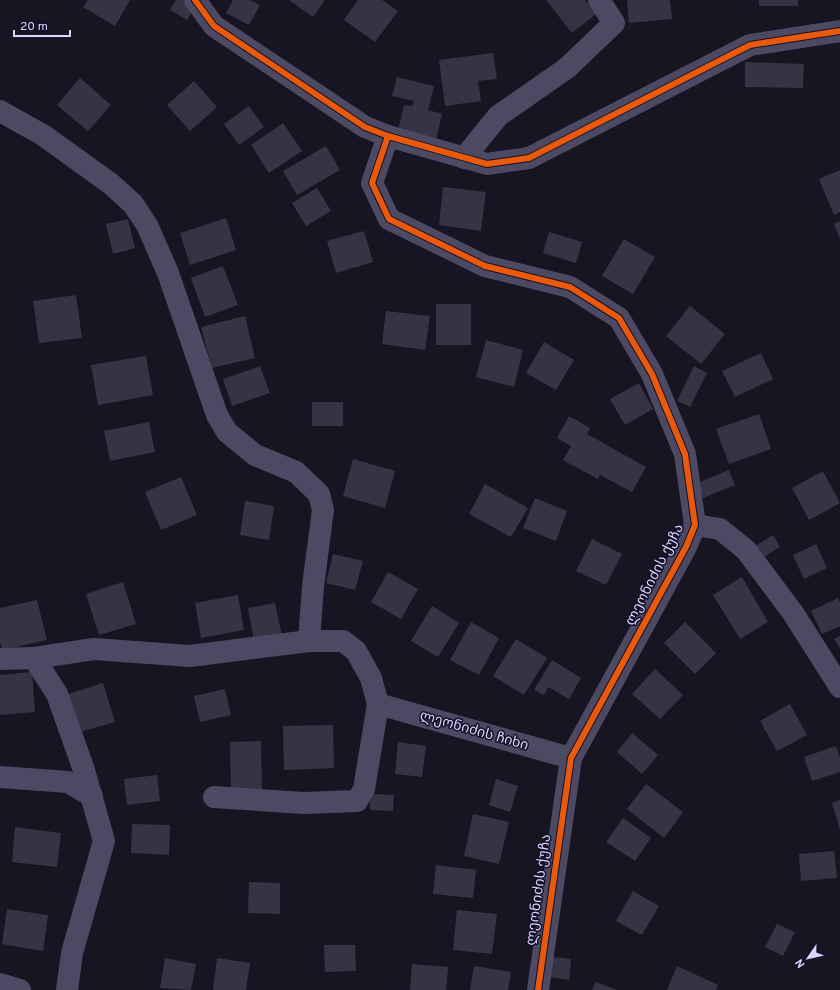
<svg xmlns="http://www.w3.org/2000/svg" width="840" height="990" font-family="Overpass,'Noto Sans Georgian',sans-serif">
	<rect width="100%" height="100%" fill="#181522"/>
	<g fill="#363344">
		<path d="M88 0H130L115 26 83 7Z"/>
		<path d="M176 0H183L195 7 187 20 170 10Z"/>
		<path d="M233 0H250L260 5 249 25 226 13Z"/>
		<path d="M289 0H325L313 17Z"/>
		<path d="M358 0H382L398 11 375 42 344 20Z"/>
		<path d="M546 0H585L596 14 572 33Z"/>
		<path d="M627 0H670L672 19 629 23Z"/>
		<rect x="759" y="0" width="39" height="6"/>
		<path d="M493 53 497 79 478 81 481 101 445 106 439 60Z"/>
		<path d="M745 62 804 64 803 88 745 87Z"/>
		<path d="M397 77 434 86 428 110 442 114 436 141 398 131 404 105 412 106 414 101 392 96Z"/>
		<path d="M80 78 111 105 88 131 57 105Z"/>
		<path d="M194 81 217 107 190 131 167 105Z"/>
		<path d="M249 106 264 127 239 145 224 124Z"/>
		<path d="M283 123 302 151 269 173 251 145Z"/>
		<path d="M326 146 340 170 297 195 283 171Z"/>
		<path d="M840 170V212L834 215 819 179Z"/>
		<path d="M443 187 486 192 481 231 439 225Z"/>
		<path d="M317 188 331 211 306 226 292 203Z"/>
		<path d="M226 218 236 250 190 265 180 233Z"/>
		<path d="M128 219 135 248 113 254 106 224Z"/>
		<path d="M840 221V239L834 224Z"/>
		<path d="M364 231 373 262 336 273 327 241Z"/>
		<path d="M549 232 582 242 576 263 543 253Z"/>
		<path d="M624 239 655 257 633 294 602 276Z"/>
		<path d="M223 266 238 305 205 317 191 278Z"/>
		<path d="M76 295 82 338 39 343 33 301Z"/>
		<rect x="436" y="304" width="35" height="41"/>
		<path d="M690 306 725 334 701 364 666 336Z"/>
		<path d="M386 311 430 316 425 350 382 344Z"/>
		<path d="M245 316 255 358 212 368 201 327Z"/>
		<path d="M486 340 523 350 514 387 476 377Z"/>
		<path d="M544 342 574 360 556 390 526 373Z"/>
		<path d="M761 353 773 379 735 397 722 371Z"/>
		<path d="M146 356 153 395 98 405 91 365Z"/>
		<path d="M260 366 270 393 232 406 223 379Z"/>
		<path d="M694 366 707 373 690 407 677 401Z"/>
		<path d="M639 383 653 409 625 425 610 399Z"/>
		<rect x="312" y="402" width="31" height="24"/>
		<path d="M759 414 771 449 729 464 716 429Z"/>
		<path d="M569 416 590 428 587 434 646 467 632 492 600 475 598 479 563 460 571 446 557 438Z"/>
		<path d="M149 422 155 452 110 461 104 431Z"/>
		<path d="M353 459 395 471 385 508 343 496Z"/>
		<path d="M729 470 735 485 703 498 697 483Z"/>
		<path d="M823 471 840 503 809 520 792 488Z"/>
		<path d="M181 477 197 515 161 530 145 492Z"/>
		<path d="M485 484 528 508 511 537 469 514Z"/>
		<path d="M535 498 567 511 556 541 523 528Z"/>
		<path d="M245 501 274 506 269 540 240 535Z"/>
		<path d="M773 535 780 547 762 558 755 546Z"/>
		<path d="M592 539 622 554 606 585 576 571Z"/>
		<path d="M816 544 827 568 804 579 793 555Z"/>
		<path d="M333 554 363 561 355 590 326 583Z"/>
		<path d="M388 572 418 589 401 619 371 602Z"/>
		<path d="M742 577 768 622 740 639 713 595Z"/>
		<path d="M123 582 136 624 99 635 86 594Z"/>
		<path d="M238 595 244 630 201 638 195 603Z"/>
		<path d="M838 598 840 603V626L822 634 811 611Z"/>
		<path d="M37 600 47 640 2 650 0 642V608Z"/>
		<path d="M275 603 282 636 254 641 248 608Z"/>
		<path d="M432 606 459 623 438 657 411 641Z"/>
		<path d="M471 622 499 638 479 675 450 660Z"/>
		<path d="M685 622 716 653 695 674 664 643Z"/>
		<path d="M840 636V648L834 639Z"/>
		<path d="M516 639 547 658 524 695 493 676Z"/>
		<path d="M552 660 581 678 569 699 548 687 544 695 534 690Z"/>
		<path d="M655 669 683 695 660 719 632 694Z"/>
		<path d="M32 672 35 712 0 715V675Z"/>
		<path d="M103 683 115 722 80 732 68 694Z"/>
		<path d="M225 689 231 715 200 722 194 696Z"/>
		<path d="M790 704 807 735 777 751 760 721Z"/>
		<path d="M333 725 334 768 284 770 283 726Z"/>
		<path d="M632 733 658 755 642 774 617 752Z"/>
		<path d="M261 741 262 791H231L230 742Z"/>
		<path d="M398 742 426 746 422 777 395 774Z"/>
		<path d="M836 746 840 758V772L812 781 804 757Z"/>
		<path d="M157 775 160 801 127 805 124 779Z"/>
		<path d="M496 779 518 786 510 812 489 805Z"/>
		<path d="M646 784 683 812 664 838 627 809Z"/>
		<path d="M370 794 394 795 393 811 370 810Z"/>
		<path d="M840 800V830L832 803Z"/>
		<path d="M473 814 509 822 499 864 464 856Z"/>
		<path d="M623 818 651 838 635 861 606 842Z"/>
		<path d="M132 824 170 825 169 855 131 853Z"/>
		<path d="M15 827 61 833 57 867 12 862Z"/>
		<path d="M834 851 837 878 801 881 799 854Z"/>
		<path d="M436 865 476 870 473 898 433 894Z"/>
		<path d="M249 882 280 883V914L248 913Z"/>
		<path d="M633 891 659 906 642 935 616 921Z"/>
		<path d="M7 909 48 915 43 951 2 944Z"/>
		<path d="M457 910 497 914 492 954 453 950Z"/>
		<path d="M777 924 795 932 783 956 765 947Z"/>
		<path d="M324 945H355L356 971 325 972Z"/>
		<path d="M551 957 571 959 569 980 549 977Z"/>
		<path d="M165 958 196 964 191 990 160 988Z"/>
		<path d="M217 958 250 963 246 990H213Z"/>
		<path d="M412 964 448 967 446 990H410Z"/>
		<path d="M474 966 511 972 508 990H470Z"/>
		<path d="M677 966 718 985 716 990H667Z"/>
		<path d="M596 982 617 990H592Z"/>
	</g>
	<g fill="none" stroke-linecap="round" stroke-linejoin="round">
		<g stroke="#4c4963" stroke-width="22">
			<path d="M195 0 214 26 365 127 388 136 487 164 529 158 750 45 840 31"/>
			<path d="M0 111 43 135 111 184 133 204 147 225 168 273 217 415 227 432 255 455 296 472 319 494 323 510 313 586 309 641"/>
			<path d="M388 136 372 183 389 219 485 266 570 287 619 318 652 374 685 454 695 525 686 547 571 758 538 990"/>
			<path d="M464 158 498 116 567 68 614 23 599 0"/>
			<path d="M695 525 720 529 746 550 793 613 840 687"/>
			<path d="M34 658 94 649 190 656 309 641H343L356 651 371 678 378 704 364 789 357 801 304 803 214 797"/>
			<path d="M0 659 34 658 57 694 84 770 104 841 72 953 67 990"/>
			<path d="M378 704 571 758"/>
			<path d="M0 777 68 782 92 796"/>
			<path d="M0 984 20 990"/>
		</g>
		<defs>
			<g id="cycleway">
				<path d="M195 0 214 26 365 127 388 136 487 164 529 158 750 45 840 31"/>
				<path d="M388 136 372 183 389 219 485 266 570 287 619 318 652 374 685 454 695 525 686 547 571 758 538 990"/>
			</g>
		</defs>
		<use href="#cycleway" stroke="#140f28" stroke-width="8"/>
		<use href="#cycleway" stroke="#e8590c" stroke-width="6"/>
	</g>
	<g text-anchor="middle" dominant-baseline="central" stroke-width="3" stroke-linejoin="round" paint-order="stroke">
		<g font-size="14" fill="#dcd6ff" stroke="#140f28">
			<text transform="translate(655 575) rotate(-63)">ლეონიძის ქუჩა</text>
			<text transform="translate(474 731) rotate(16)">ლეონიძის ჩიხი</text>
			<text transform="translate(539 890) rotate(-82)">ლეონიძის ქუჩა</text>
		</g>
	</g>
	<g transform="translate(808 958) rotate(236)" stroke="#140f28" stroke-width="3" paint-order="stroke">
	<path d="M0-3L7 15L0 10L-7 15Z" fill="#dcd6ff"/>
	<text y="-6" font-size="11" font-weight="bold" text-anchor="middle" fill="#dcd6ff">N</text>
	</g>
	<path d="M14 30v6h56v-6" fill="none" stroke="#dcd6ff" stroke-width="2"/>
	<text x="20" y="30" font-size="12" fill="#dcd6ff" stroke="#140f28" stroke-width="3" paint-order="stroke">20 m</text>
</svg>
